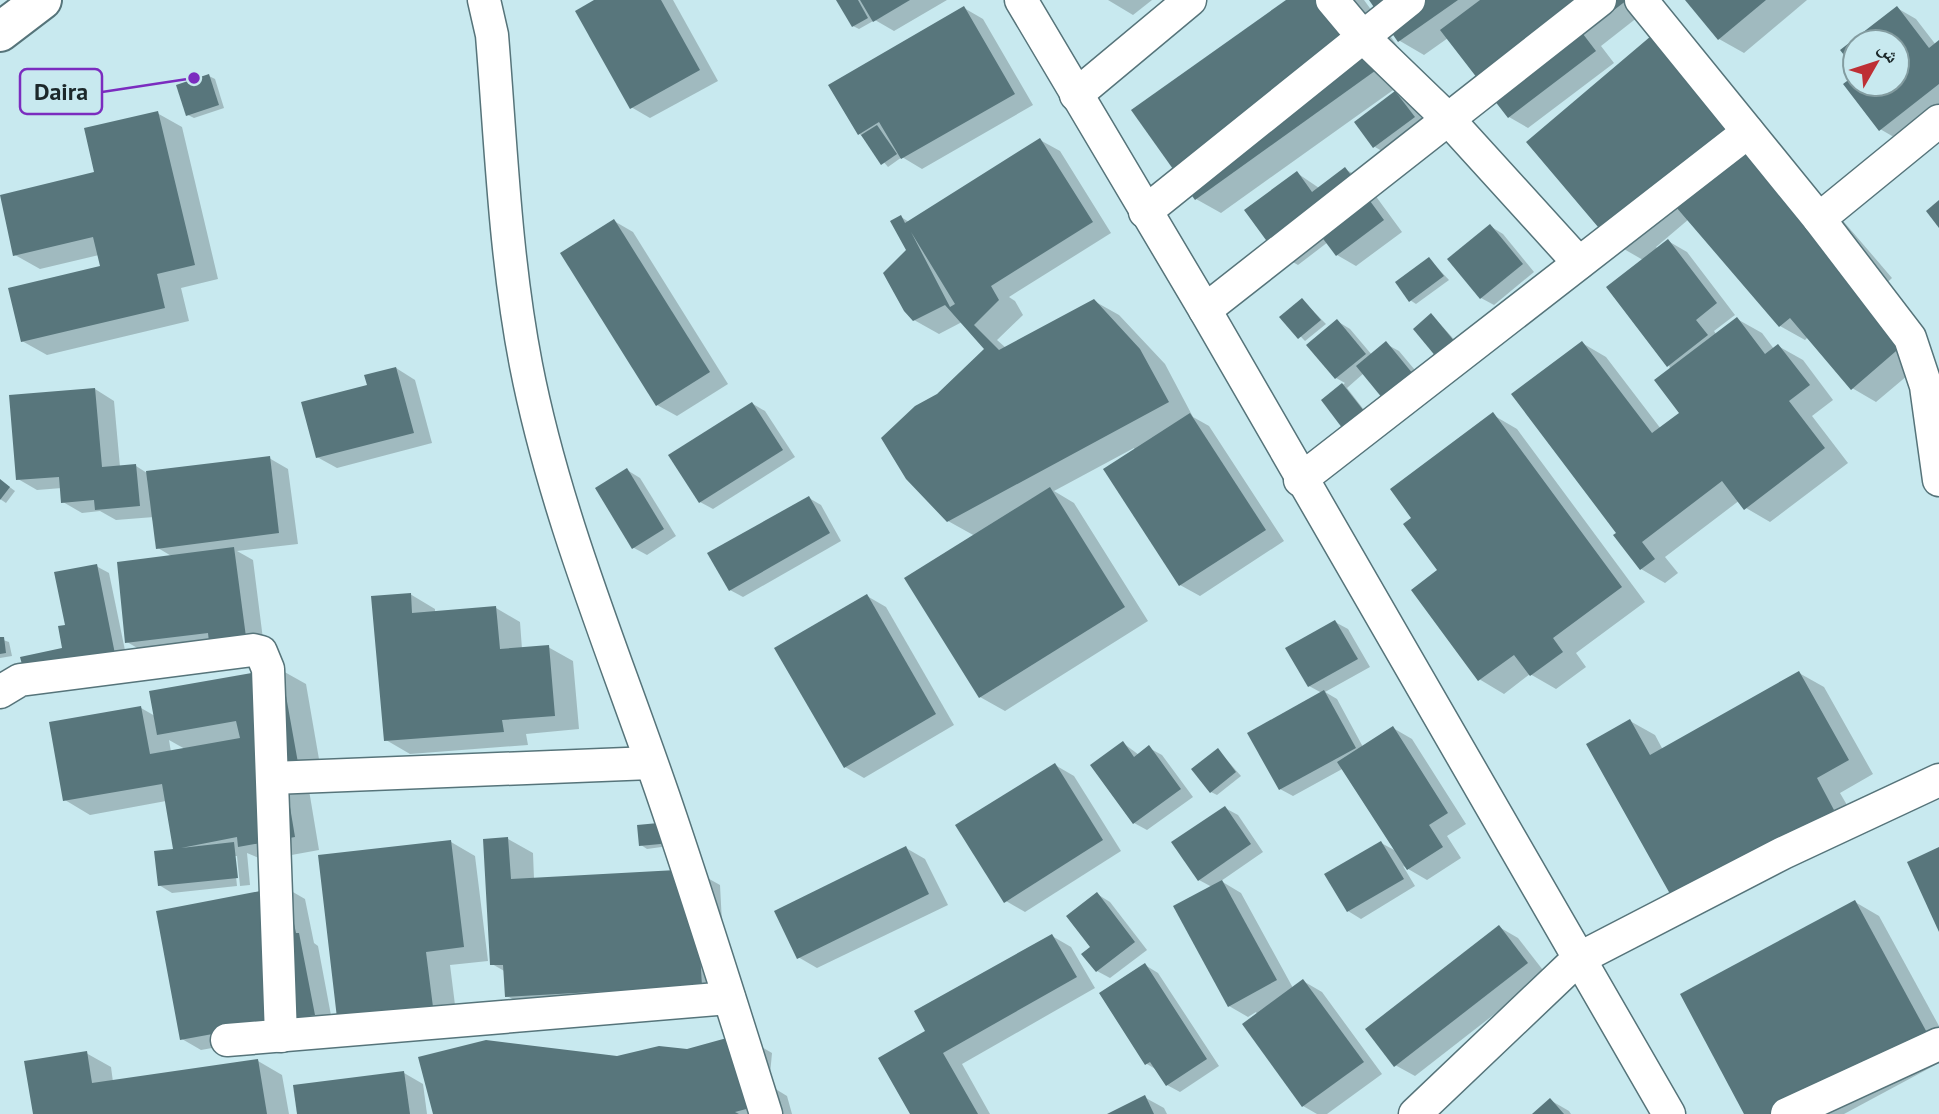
<svg xmlns="http://www.w3.org/2000/svg" width="1939" height="1114" font-family="'PT Sans','Noto Naskh Arabic',sans-serif">
	<rect width="100%" height="100%" fill="#c8e9ef"/>
	<g fill="#0003" fill-rule="evenodd">
		<path d="M597 0H673L718 81 650 118 631 107Z"/>
		<path d="M838 0H947L894 31 875 20 859 29 853 26Z"/>
		<path d="M1108 0H1152L1133 15Z"/>
		<path d="M1289 0H1364L1417 73 1221 213 1196 199Z"/>
		<path d="M1371 0H1648L1652 6 1601 46 1614 63 1528 128 1509 117 1448 38 1424 55 1400 41Z"/>
		<path d="M1687 0H1807L1744 53 1719 39Z"/>
		<path d="M964 8 983 19 1033 105 922 169 902 157 888 167 859 133Z"/>
		<path d="M1897 8 1916 19 1936 45 1939 43V110L1899 140 1880 129 1845 84 1855 77V84H1897V42H1855V67L1842 50Z"/>
		<path d="M1689 41 1892 278 1879 290 1933 354 1876 402 1852 388 1808 337 1805 340 1780 326 1689 219 1656 247 1658 249 1668 241 1687 252 1735 315 1714 331 1716 334 1737 319 1762 333 1774 349 1778 346 1803 360 1833 400 1812 416 1848 463 1770 522 1746 508 1740 500 1665 557 1678 573 1665 583 1641 569 1618 533 1582 343 1606 357 1661 429 1681 413 1643 260 1617 245Z"/>
		<path d="M209 76 215 79 224 108 194 118 188 115Z"/>
		<path d="M1395 93 1408 100 1426 124 1387 154 1375 147Z"/>
		<path d="M157 113 182 127 218 279 181 288 189 321 47 355 22 341 102 268 99 255 40 269 15 255Z"/>
		<path d="M1040 140 1060 151 1111 233 1009 297 1015 301 1023 315 997 340 1006 348 1094 301 1119 315 1165 364 1193 417 1209 426 1284 541 1200 596 1180 585 1134 448 1054 491 1074 503 1148 621 1005 711 980 697 975 536 948 521 938 395 987 350 962 322 939 334 914 320 908 251 901 217 909 222Z"/>
		<path d="M1345 169 1364 180 1402 232 1356 266 1337 255 1328 242 1298 265 1279 254 1297 173 1319 188Z"/>
		<path d="M614 221 633 232 728 384 677 416 657 405Z"/>
		<path d="M1490 226 1503 234 1534 272 1494 305 1481 298Z"/>
		<path d="M1429 259 1449 280 1416 304 1410 300Z"/>
		<path d="M1302 300 1326 324 1305 341 1282 317Z"/>
		<path d="M1432 315 1460 346 1444 360Z"/>
		<path d="M1337 321 1350 329 1372 355 1386 344 1399 351 1425 382 1364 373 1347 388 1375 424 1324 400 1345 383 1336 378 1309 345Z"/>
		<path d="M396 368 415 380 432 443 337 468 317 457 369 386Z"/>
		<path d="M95 389 114 401 120 467 136 466 147 473 269 458 288 469 298 544 237 551 253 560 264 647 146 653 127 642 173 557 158 548 154 517 116 520 100 511 82 513 63 502 62 488 37 490 18 479Z"/>
		<path d="M753 404 765 411 795 457 713 509 700 502Z"/>
		<path d="M1493 415 1517 429 1645 602 1576 653 1586 667 1556 689 1530 674 1504 694 1479 679 1439 570 1414 519Z"/>
		<path d="M627 470 640 478 676 536 647 555 634 548Z"/>
		<path d="M0 480 15 491 6 503 0 499Z"/>
		<path d="M809 498 821 505 841 541 743 597 730 590Z"/>
		<path d="M96 566 109 573 127 660 64 650 67 626Z"/>
		<path d="M410 594 435 609V613L496 608 520 622 522 649 548 647 573 661 579 729 526 734 528 745 410 754 386 740Z"/>
		<path d="M867 596 886 607 954 725 864 778 845 767Z"/>
		<path d="M1335 622 1348 629 1370 667 1325 692 1337 699 1363 747 1393 728 1412 739 1466 824 1447 836 1461 858 1427 880 1403 866 1415 886 1361 919 1348 911 1381 843 1398 852 1344 768 1293 796 1280 789 1322 693 1309 686Z"/>
		<path d="M0 639 9 642 12 656 0 658Z"/>
		<path d="M281 670 306 684 324 788 309 790 319 850 264 860 247 853 250 885 240 886 237 856H234L237 886 172 893 159 885 175 850 166 801 90 815 65 800 141 708 155 716ZM169 740 185 749 171 752Z"/>
		<path d="M1799 673 1824 687 1873 774 1840 793 1858 824 1675 899 1630 721 1655 735 1663 750Z"/>
		<path d="M1123 743 1139 755 1149 748 1162 755 1193 797 1147 830 1134 823Z"/>
		<path d="M1218 750 1241 776 1217 795 1211 792Z"/>
		<path d="M1055 765 1074 776 1121 851 1025 912 1006 901Z"/>
		<path d="M1225 808 1238 815 1263 852 1221 881 1241 893 1293 988 1303 981 1322 992 1382 1074 1327 1114H1317L1303 1106 1256 1012 1248 1017 1229 1006 1212 887 1199 880Z"/>
		<path d="M639 827 676 845 647 849 641 845Z"/>
		<path d="M508 839 533 853 534 879 695 871 720 885 726 999 531 1010 507 996 506 972 492 964Z"/>
		<path d="M451 842 475 856 488 961 450 965 457 1021 339 1017Z"/>
		<path d="M906 848 925 859 948 905 817 968 798 957Z"/>
		<path d="M286 888 305 899 314 943 318 946 333 1026 201 1050 182 1039Z"/>
		<path d="M1097 894 1110 902 1147 950 1110 978 1097 971 1093 948Z"/>
		<path d="M1855 902 1879 916 1939 1026V1063L1844 1114H1746Z"/>
		<path d="M1499 927 1518 938 1546 974 1415 1076 1395 1065Z"/>
		<path d="M1052 936 1071 947 1095 988 962 1064 990 1114H912L928 1031Z"/>
		<path d="M1145 965 1158 973 1219 1066 1180 1092 1167 1085 1157 1070 1147 1064Z"/>
		<path d="M748 1039 772 1053 769 1085 787 1096 792 1114H436L617 1058 687 1050Z"/>
		<path d="M86 1053 111 1067 113 1082 258 1061 282 1075 289 1114H35Z"/>
		<path d="M404 1073 423 1084 427 1114H299Z"/>
		<path d="M1144 1097 1164 1108 1167 1114H1111Z"/>
		<path d="M1550 1100 1569 1111 1571 1114H1535Z"/>
	</g>
	<g fill="#58767c" fill-rule="evenodd">
		<path d="M594 0H661L700 70 630 109 575 11Z"/>
		<path d="M836 0H858L868 18 852 27Z"/>
		<path d="M860 0H910L873 22Z"/>
		<path d="M1286 0H1351L1393 58 1195 200 1131 110Z"/>
		<path d="M1369 0H1458L1398 42Z"/>
		<path d="M1480 0H1627L1583 34 1596 51 1508 118 1440 30Z"/>
		<path d="M1685 0H1766L1718 40Z"/>
		<path d="M964 6 1015 94 901 159 879 122 858 135 828 85Z"/>
		<path d="M1897 6 1929 48 1939 40V84L1879 131 1843 84 1855 75V84H1897V42H1855V69L1840 50Z"/>
		<path d="M1664 25 1910 339 1851 390 1790 318 1779 327 1670 200 1615 247 1526 142Z"/>
		<path d="M209 74 219 105 186 116 176 85Z"/>
		<path d="M1395 91 1415 117 1373 148 1354 122Z"/>
		<path d="M158 111 195 265 157 274 165 308 21 342 8 288 100 266 93 237 13 256 0 195 94 172 84 128Z"/>
		<path d="M877 125 897 154 881 165 861 135Z"/>
		<path d="M1040 138 1093 222 991 286 999 300 974 325 999 350 1094 299 1140 349 1169 402 947 522 906 479 881 438 915 406 937 394 984 349 945 305 913 321 904 311 883 273 906 250 890 221 901 215 905 223ZM911 232 955 304 950 307Z"/>
		<path d="M1345 167 1384 220 1336 256 1315 228 1277 255 1244 210 1297 171 1312 192Z"/>
		<path d="M1939 200V228L1926 211Z"/>
		<path d="M614 219 710 372 656 406 560 253Z"/>
		<path d="M1490 224 1523 264 1480 299 1447 259Z"/>
		<path d="M1668 239 1717 303 1696 320 1708 335 1667 367 1606 287Z"/>
		<path d="M1429 257 1444 276 1409 302 1395 282Z"/>
		<path d="M1302 298 1321 320 1298 339 1279 317Z"/>
		<path d="M1431 313 1455 342 1437 358 1413 329Z"/>
		<path d="M1737 317 1765 354 1778 344 1810 385 1789 401 1825 448 1744 510 1722 481 1642 542 1655 559 1640 570 1613 535 1616 533 1511 394 1582 341 1652 433 1679 413 1654 380Z"/>
		<path d="M1337 319 1366 354 1335 379 1306 345Z"/>
		<path d="M1386 341 1413 374 1383 399 1356 366Z"/>
		<path d="M396 367 414 433 316 458 301 402 367 385 364 375Z"/>
		<path d="M1342 383 1371 420 1349 437 1321 400Z"/>
		<path d="M95 388 102 467 136 464 140 506 95 510 94 500 61 503 59 477 16 480 9 395Z"/>
		<path d="M752 402 783 450 699 503 668 455Z"/>
		<path d="M1493 412 1622 587 1553 638 1563 652 1530 676 1514 655 1478 681 1411 590 1437 570 1403 524 1411 518 1390 489Z"/>
		<path d="M1190 413 1266 530 1179 586 1103 469Z"/>
		<path d="M270 456 279 533 156 549 146 471Z"/>
		<path d="M627 468 664 529 632 549 595 488Z"/>
		<path d="M0 479 10 487 0 500Z"/>
		<path d="M1050 487 1125 607 979 698 904 578Z"/>
		<path d="M809 496 830 533 729 591 707 553Z"/>
		<path d="M234 547 246 637 209 642 208 633 125 643 117 562Z"/>
		<path d="M97 564 115 654 24 672 20 657 62 648 58 626 65 625 54 572Z"/>
		<path d="M411 593 412 613 496 606 500 649 549 645 555 716 502 720 504 732 384 741 371 596Z"/>
		<path d="M867 594 936 714 844 768 774 648Z"/>
		<path d="M1335 620 1358 659 1308 687 1285 648Z"/>
		<path d="M0 637H4L6 653 0 654Z"/>
		<path d="M281 668 300 774 285 777 295 837 238 847 237 837 181 848 234 842 238 878 158 886 154 851 173 849 162 784 63 801 49 722 141 706 150 754 240 738 236 721 157 735 149 691Z"/>
		<path d="M1799 671 1849 760 1817 778 1834 810 1674 901 1586 744 1630 719 1650 755Z"/>
		<path d="M1324 690 1356 748 1279 790 1247 733Z"/>
		<path d="M1393 726 1448 813 1429 825 1443 847 1407 870 1337 762Z"/>
		<path d="M1123 741 1134 757 1149 745 1181 789 1133 824 1090 765Z"/>
		<path d="M1218 748 1236 772 1210 793 1191 769Z"/>
		<path d="M1055 763 1103 840 1004 903 955 825Z"/>
		<path d="M1225 806 1251 844 1198 881 1171 842Z"/>
		<path d="M669 822 671 843 639 846 637 825Z"/>
		<path d="M508 837 511 879 695 869 702 986 505 997 503 965H490L483 839Z"/>
		<path d="M451 840 464 947 426 952 433 1007 337 1018 318 855Z"/>
		<path d="M1381 841 1404 879 1347 912 1324 874Z"/>
		<path d="M906 846 929 894 797 959 774 911Z"/>
		<path d="M1939 847V932L1907 862Z"/>
		<path d="M1222 880 1277 980 1228 1007 1173 906Z"/>
		<path d="M286 886 296 933H299L315 1015 180 1040 156 911Z"/>
		<path d="M1097 892 1135 942 1096 972 1081 954 1090 947 1066 916Z"/>
		<path d="M1855 900 1931 1040 1794 1114H1744L1680 994Z"/>
		<path d="M1499 925 1528 963 1394 1067 1365 1029Z"/>
		<path d="M1052 934 1077 977 943 1053 978 1114H910L878 1058 925 1031 914 1011Z"/>
		<path d="M1145 963 1207 1059 1166 1086 1150 1062 1145 1065 1099 993Z"/>
		<path d="M1303 979 1364 1062 1302 1107 1242 1024Z"/>
		<path d="M734 1036 769 1103 735 1112 739 1114H433L418 1057 486 1040 617 1056 659 1046 687 1049Z"/>
		<path d="M87 1051 92 1083 258 1059 267 1114H33L24 1061Z"/>
		<path d="M404 1071 410 1114H297L293 1085Z"/>
		<path d="M1145 1095 1154 1114H1107Z"/>
		<path d="M1550 1098 1564 1114H1532Z"/>
	</g>
	<g fill="none" stroke-linecap="round" stroke-linejoin="round">
		<defs>
			<g id="street">
				<path d="M484 0 492 35C501 145 505 257 526 365 555 514 615 655 664 798 700 903 733 1009 766 1114"/>
				<path d="M1021 0 1205 310 1669 1114"/>
				<path d="M1332 0 1363 37 1448 119 1579 263"/>
				<path d="M1641 0 1819 219 1910 338 1926 386 1939 480"/>
				<path d="M1076 95 1190 0"/>
				<path d="M1145 212 1409 0"/>
				<path d="M1819 219 1939 121"/>
				<path d="M1205 310 1600 0"/>
				<path d="M1300 480 1748 132"/>
				<path d="M0 692 20 680 253 650 261 652 268 669 281 1036"/>
				<path d="M272 778 651 763"/>
				<path d="M227 1040 729 998"/>
				<path d="M1415 1114 1578 959 1783 853 1939 780"/>
				<path d="M1787 1114 1939 1044"/>
			</g>
			<path id="primary" d="M0 32 42 0"/>
		</defs>
		<use href="#street" stroke="#56747a" stroke-width="35"/>
		<use href="#primary" stroke="#56747a" stroke-width="42"/>
		<use href="#street" stroke="#fff" stroke-width="32"/>
		<use href="#primary" stroke="#fff" stroke-width="38"/>
	</g>
	<path fill="none" stroke="#7b2cbf" stroke-width="2.5" d="M194 78L102 92"/>
	<circle fill="#7b2cbf" stroke="#c8e9ef" stroke-width="2.5" cx="194" cy="78" r="7"/>
	<rect fill="#c8e9ef" stroke="#7b2cbf" stroke-width="2.5" x="20" y="69" width="82" height="45" rx="7"/>
	<g font-size="24" text-anchor="middle" font-weight="bold" fill="#1c282a">
		<text x="61" y="100">Daira</text>
	</g>
	<g transform="translate(1876 63) rotate(51)"><circle r="33" fill="#c8e9ef" stroke="#839ca0" stroke-width="2"/>
	<path d="M0-5L12 26L0 18L-12 26Z" fill="#be2f35"/>
	<text y="-10" font-size="19" font-weight="bold" text-anchor="middle" fill="#1c282a">ش</text>
	</g>
</svg>
